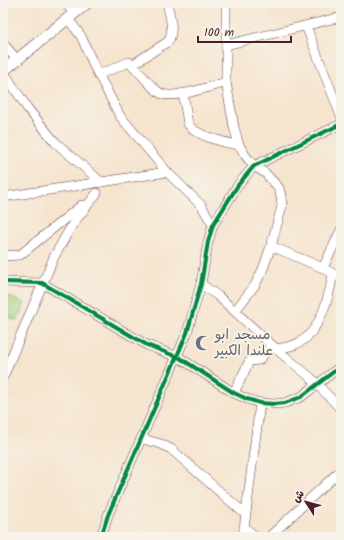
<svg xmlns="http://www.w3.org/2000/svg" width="344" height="540" font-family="Kalam,'Playpen Sans Arabic',sans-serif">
	<rect width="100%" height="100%" fill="#f7f3e8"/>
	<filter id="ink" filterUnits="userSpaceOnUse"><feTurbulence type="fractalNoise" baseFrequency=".025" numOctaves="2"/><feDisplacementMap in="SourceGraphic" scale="8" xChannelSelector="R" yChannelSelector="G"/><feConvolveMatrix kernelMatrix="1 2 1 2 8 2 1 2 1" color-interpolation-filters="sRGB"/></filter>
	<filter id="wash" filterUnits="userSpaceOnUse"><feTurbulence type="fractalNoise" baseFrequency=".012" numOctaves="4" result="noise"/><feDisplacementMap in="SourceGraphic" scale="16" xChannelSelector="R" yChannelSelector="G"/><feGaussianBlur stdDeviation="0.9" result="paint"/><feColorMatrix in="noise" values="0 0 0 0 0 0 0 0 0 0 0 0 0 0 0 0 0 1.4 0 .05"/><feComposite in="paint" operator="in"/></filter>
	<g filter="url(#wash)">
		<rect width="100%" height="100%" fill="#f5e4ce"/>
		<path fill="#a0cd7a" stroke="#757652" d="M3 294 25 303 17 321 3 315Z"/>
	</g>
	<g filter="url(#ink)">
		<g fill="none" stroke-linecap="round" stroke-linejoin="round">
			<defs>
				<g id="minor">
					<path d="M65 3 75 13"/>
					<path d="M226 3V82L234 127 239 145 245 155 254 166 265 173 279 188 281 196 282 206 271 246 263 269 255 285 235 311"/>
					<path d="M68 19 81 36 94 66 120 116 167 172 201 205 213 225"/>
					<path d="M306 26 341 116"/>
					<path d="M3 43 17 60"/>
					<path d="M226 45 341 17"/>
					<path d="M132 65 169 41C174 28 170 16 167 3"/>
					<path d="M3 71 28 109 55 142 101 182"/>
					<path d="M98 75 129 62C140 71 148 85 160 93 171 100 213 86 226 82"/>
					<path d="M183 93 188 124C196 136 225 143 239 145"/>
					<path d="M3 197 167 172"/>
					<path d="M271 246 323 268 341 278"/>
					<path d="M3 256 20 255 82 205"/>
					<path d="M323 268 341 230"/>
					<path d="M3 282 42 283 147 345 180 358 234 393 247 399 260 403 274 404 285 403 301 397 341 366"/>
					<path d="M201 284 218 296 276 349 310 377 341 409"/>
					<path d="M276 349C282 348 288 347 294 345 320 336 329 297 333 274"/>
					<path d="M3 377 54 257 72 225 97 193"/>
					<path d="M234 393 248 364 250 361 259 360 272 345"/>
					<path d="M146 440 161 444 171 449 245 514"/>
					<path d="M244 527 256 537"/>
					<path d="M101 537 108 515 187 333 201 284 208 242 213 225 238 185 254 166 341 124"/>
					<path d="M243 537 260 403"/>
					<path d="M269 537 341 470"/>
				</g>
				<path id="major" d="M3 71 87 3"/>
			</defs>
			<use href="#minor" stroke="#643d43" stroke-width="10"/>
			<use href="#major" stroke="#643d43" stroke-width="12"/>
			<use href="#minor" stroke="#fff" stroke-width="9"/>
			<use href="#major" stroke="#fff" stroke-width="11"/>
			<defs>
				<g id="cycleway">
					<path d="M3 282 42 283 147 345 180 358 234 393 247 399 260 403 274 404 285 403 301 397 341 366"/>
					<path d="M101 537 108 515 187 333 201 284 208 242 213 225 238 185 254 166 341 124"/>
				</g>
			</defs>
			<use href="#cycleway" stroke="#f7f3e8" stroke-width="6"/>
			<use href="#cycleway" stroke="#00873e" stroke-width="4"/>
		</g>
	</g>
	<defs>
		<symbol id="mosque-bare" viewBox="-9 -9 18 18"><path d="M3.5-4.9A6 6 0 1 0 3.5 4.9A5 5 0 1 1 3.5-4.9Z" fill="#6b7280" stroke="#f7f3e8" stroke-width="2.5" paint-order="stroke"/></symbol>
	</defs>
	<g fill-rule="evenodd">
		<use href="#mosque-bare" x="192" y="332" width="22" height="22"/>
	</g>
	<g text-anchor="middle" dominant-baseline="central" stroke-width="3.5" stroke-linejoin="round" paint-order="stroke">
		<g font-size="14" fill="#5b616d" stroke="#f7f3e8" text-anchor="start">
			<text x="215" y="335">مسجد ابو<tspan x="215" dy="16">علندا الكبير</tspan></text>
		</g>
	</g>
	<rect width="344" height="540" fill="none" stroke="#f7f3e8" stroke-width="16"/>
	<g transform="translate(306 502) rotate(306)" stroke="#f7f3e8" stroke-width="3" paint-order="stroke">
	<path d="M0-3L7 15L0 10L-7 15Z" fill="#4a1f2b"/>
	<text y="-6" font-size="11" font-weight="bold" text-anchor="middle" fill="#4a1f2b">ش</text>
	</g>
	<path d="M198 36v6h93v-6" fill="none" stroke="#4a1f2b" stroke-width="2"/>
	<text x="204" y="36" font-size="12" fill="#4a1f2b" stroke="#f7f3e8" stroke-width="3" paint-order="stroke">100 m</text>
</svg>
